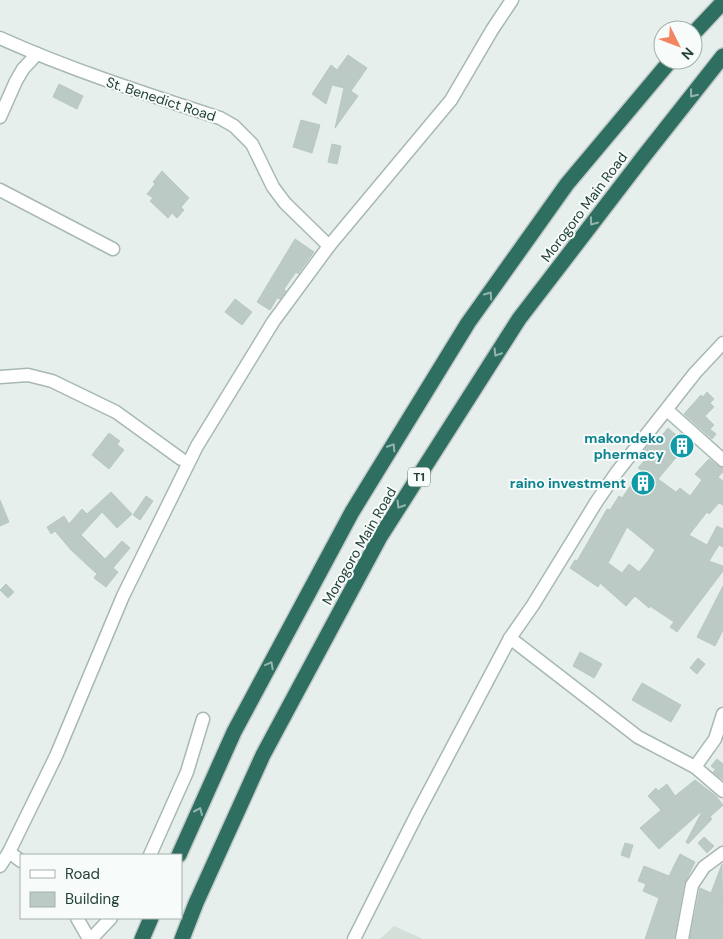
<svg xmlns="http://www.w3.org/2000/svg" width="723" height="939" font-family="'DM Sans',sans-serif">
	<rect width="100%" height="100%" fill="#e6efeb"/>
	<path fill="#d4dfda" d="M394 926 423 939H380Z"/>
	<g fill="#bbcac4" stroke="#b8c9c2" fill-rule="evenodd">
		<path d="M348 55 367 68 351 91 358 96 335 128 344 88 332 85 326 104 312 94 331 65 337 70Z"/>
		<path d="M59 84 83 96 77 109 53 97Z"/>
		<path d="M301 120 320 125 312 153 293 147Z"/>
		<path d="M332 144 341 146 337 164 328 162Z"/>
		<path d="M162 171 189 198 181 207 184 210 177 218 172 213 168 218 150 201 153 198 147 194 155 184 153 182Z"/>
		<path d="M295 239 314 252 298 274 296 272 284 289 286 291 280 299 277 298 270 310 257 302Z"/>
		<path d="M235 299 252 312 242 325 225 312Z"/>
		<path d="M707 392 714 399 710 403 714 407 705 416 714 425 710 429 716 434 712 439 684 414 701 395 703 397Z"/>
		<path d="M668 428 677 436 680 433 692 443 681 456 679 454 658 479 676 492 680 488 690 496 702 480 695 474 709 459 718 466 723 468V472L718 477 723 481V505L719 503 709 514 707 512 689 535 707 545 717 526 723 529V547L719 545 709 561 723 566V571L677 632 670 627 674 622 650 606 649 608 635 596 626 606 600 583 598 587 570 568 575 560 577 561 607 509 610 510 619 496 622 498 641 470 638 468 646 459 641 455 651 442 654 445ZM627 527 655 550 648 561 639 572 629 564 622 573 608 563Z"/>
		<path d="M109 433 120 441 117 444 124 450 109 469 92 455Z"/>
		<path d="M111 492 132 514 117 528 102 512 81 535 105 559 122 541 130 548 113 568 118 572 106 587 94 578 97 574 71 550 55 531 51 534 47 527 64 516 69 524 82 509 87 514Z"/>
		<path d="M146 496 153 501 140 520 133 515Z"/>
		<path d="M0 500 9 522 0 526Z"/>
		<path d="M6 584 14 592 8 598 0 590Z"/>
		<path d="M723 586V630L715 646 697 637Z"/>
		<path d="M580 652 602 664 594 678 573 666Z"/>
		<path d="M698 658 705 664 697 674 690 668Z"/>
		<path d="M642 683 681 705 671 722 632 700Z"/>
		<path d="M717 759 723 764V780L713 772 716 770 711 766Z"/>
		<path d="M695 780 716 796 723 805 710 817 712 819 688 844 686 842 703 810 659 849 640 828 661 810 648 796 656 788 658 791 667 784 675 796Z"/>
		<path d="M704 837 714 846 707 853 698 843Z"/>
		<path d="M625 843 633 845 629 858 621 855Z"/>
		<path d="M680 854 695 862 684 884 674 939H645L659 898 643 891 646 884 638 881 644 866 669 876Z"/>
		<path d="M722 864 723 939H690L700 888 711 893Z"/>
	</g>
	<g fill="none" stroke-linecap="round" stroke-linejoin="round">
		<defs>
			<g id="minor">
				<path d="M0 38C71 70 146 94 220 118L234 126 252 144 273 187 285 203 329 246"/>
				<path d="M0 117 16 81 23 69 37 54"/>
				<path d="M0 190 113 249"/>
				<path d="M0 377 28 375 52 381 116 412 181 459"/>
				<path d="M667 410 723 460"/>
				<path d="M510 638 638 737 695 767 723 791"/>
				<path d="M695 767 715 739 723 714"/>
				<path d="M9 852 21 861"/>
				<path d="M150 855 187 772 203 719"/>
				<path d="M0 866 9 852 56 756 123 596 197 446 273 322 329 246 451 100 492 30 512 0"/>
				<path d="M77 918 89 939"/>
				<path d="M91 939 111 918"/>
				<path d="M354 939 416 816 510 638 533 605 597 501 617 472 695 373 723 343"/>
				<path d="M682 939 692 885 704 867 723 853"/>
			</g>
			<g id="highway">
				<path d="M693 34 723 2"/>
				<path d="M179 855 234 732 352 512 468 323 567 184 671 60"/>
				<path d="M142 939 151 918"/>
				<path d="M182 939 196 903 263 755 380 537 519 319 644 156 723 56"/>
			</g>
		</defs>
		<use href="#minor" stroke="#a8b8b2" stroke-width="15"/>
		<use href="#highway" stroke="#c2cac8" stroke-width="18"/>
		<use href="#minor" stroke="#fff" stroke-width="12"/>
		<use href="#highway" stroke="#2f6f62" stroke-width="15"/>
	</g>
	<defs><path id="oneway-chevron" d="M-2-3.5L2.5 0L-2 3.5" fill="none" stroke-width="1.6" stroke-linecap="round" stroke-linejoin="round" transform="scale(1.25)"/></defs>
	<g stroke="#93b5ae">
		<use href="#oneway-chevron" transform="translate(693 94) rotate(128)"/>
		<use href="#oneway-chevron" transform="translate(593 222) rotate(127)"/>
		<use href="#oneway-chevron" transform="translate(489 295) rotate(-55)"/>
		<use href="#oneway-chevron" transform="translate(497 353) rotate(122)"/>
		<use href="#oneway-chevron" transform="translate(392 447) rotate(-58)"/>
		<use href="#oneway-chevron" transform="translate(400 505) rotate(122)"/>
		<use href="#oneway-chevron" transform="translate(270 665) rotate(-62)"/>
		<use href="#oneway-chevron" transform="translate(199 811) rotate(-66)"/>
	</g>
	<defs>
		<symbol id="building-disc" viewBox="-11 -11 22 22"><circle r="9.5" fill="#0f9aa8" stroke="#f7fbf9"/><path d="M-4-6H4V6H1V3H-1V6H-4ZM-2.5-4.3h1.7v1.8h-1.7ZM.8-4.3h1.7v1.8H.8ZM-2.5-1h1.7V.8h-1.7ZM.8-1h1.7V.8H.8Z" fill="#fff"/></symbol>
	</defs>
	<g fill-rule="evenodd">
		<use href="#building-disc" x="668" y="432" width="28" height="28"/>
		<use href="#building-disc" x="629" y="469" width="28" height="28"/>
	</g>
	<g text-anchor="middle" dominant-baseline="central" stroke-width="4" stroke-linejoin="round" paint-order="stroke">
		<rect fill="#f7fbf9" stroke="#637a73" stroke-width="1" x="408" y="467.5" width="22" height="19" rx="4"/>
		<g font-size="12" font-weight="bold" fill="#24423a">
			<text x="419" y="477">T1</text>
		</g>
		<g font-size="14" fill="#24423a" stroke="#f7fbf9">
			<text transform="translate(161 99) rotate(18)">St. Benedict Road</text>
			<text transform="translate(584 207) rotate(-53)">Morogoro Main Road</text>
			<text transform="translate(359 546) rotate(-60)">Morogoro Main Road</text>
		</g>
		<g font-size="14" font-weight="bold" fill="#0d838f" stroke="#f7fbf9" text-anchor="end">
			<text x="664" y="438">makondeko<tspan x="664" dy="16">phermacy</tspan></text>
			<text x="626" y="483">raino investment</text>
		</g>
	</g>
	<rect x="20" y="854" width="162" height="65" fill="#f7fbf9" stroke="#a3b1ad"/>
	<rect x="30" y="870" width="25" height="8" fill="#ffffff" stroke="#a3b1ad"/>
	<text x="65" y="879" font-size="15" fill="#24423a">Road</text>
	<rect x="30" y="892" width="25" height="15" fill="#bbcac4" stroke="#a3b1ad"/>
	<text x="65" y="904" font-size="15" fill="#24423a">Building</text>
	<g transform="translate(678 45) rotate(132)"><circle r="24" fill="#f7fbf9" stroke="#a3b1ad"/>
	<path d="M0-4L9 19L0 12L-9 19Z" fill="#f4845f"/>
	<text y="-8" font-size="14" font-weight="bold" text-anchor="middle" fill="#24423a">N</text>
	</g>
</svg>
